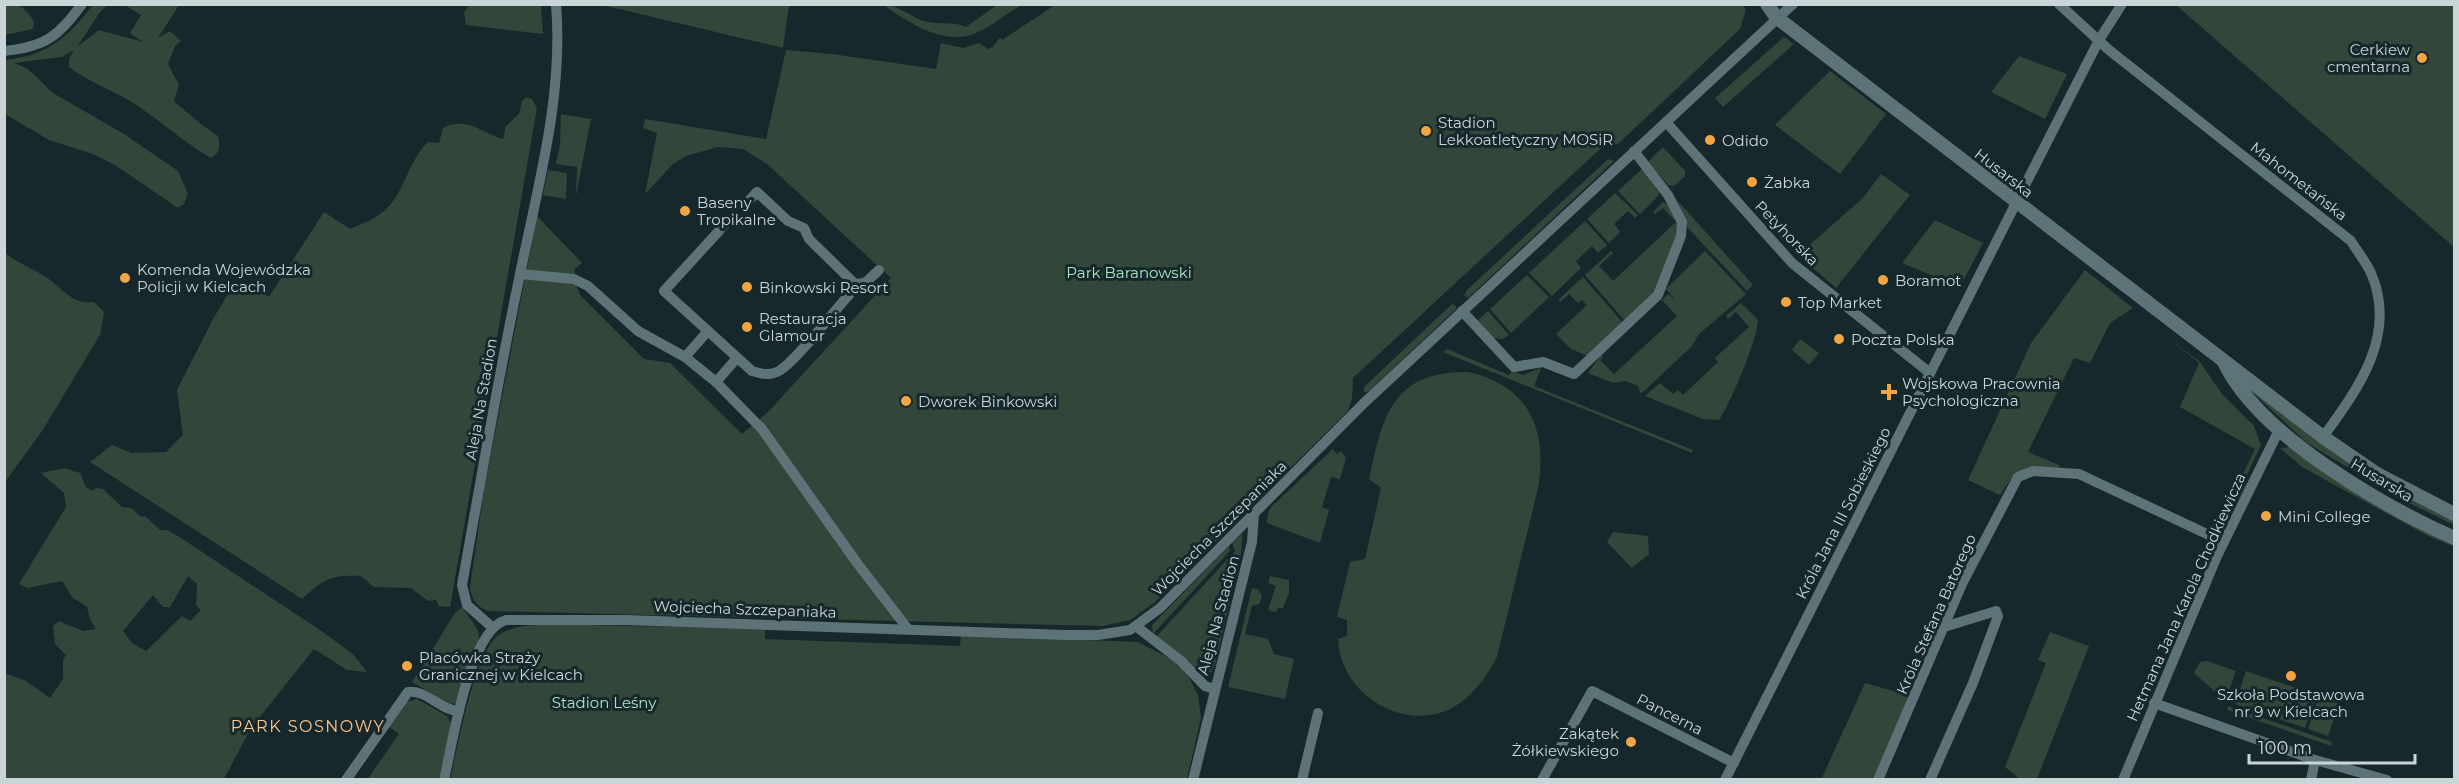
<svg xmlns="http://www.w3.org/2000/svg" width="2459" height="784" font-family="Montserrat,sans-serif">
	<rect width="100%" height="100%" fill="#16282c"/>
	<g fill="#324639" fill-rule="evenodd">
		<path d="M5 4C20 4 26 8 34 22L33 29 5 35Z"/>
		<path d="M598 4H789V5L783 48Z"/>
		<path d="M93 5H108L100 12 77 47 99 30 143 42 130 33 141 15 125 5H179L158 38 170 31 181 41 175 46 168 64 179 85 174 101 202 125 218 136C220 146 221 152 211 158 185 143 163 123 138 106 116 91 90 83 69 67V59L74 50 62 57 14 63 28 69 53 93 124 134 178 171 188 194 184 204 178 208 115 165 93 154 49 140 5 114V60C49 55 67 38 93 5Z"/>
		<path d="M469 5H541L543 34 466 25 464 13Z"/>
		<path d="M884 5C898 4 913 19 928 22 942 25 953 21 966 27L997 5H1022C1007 13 994 25 978 32 948 48 908 23 884 5Z"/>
		<path d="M1055 5H1743L1746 10 1740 29 1618 144 1601 148 1353 378 1352 399 1348 411 1154 603 1130 620 1103 626 488 611C477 607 471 599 470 587L484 490 537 216 582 263 575 269 574 279 580 295 644 359 670 363 742 434 769 411 891 278 767 164 743 149 718 147 686 156 673 164 645 194 657 133 643 128 645 119 766 139 786 50 832 54 936 69 941 43 963 48 979 43 988 49 993 47 1000 37 1002 40Z"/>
		<path d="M2176 5H2454V247Z"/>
		<path d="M1784 37 1794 44 1723 107 1715 98Z"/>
		<path d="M2019 56 2067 74 2045 119 1991 92Z"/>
		<path d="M1830 71 1886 114 1840 174 1775 125Z"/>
		<path d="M526 97 532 99 537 108 450 607 439 606 436 600 428 601 411 588 374 587 361 576C331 575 324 579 302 599L90 462 112 445 132 453 166 452 183 435 177 390 213 319 231 289 244 282 269 297 324 212 350 229C361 224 375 219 384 211 404 195 407 162 428 142L439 143 443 128C466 115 482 133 503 139L506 126 519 114 522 101Z"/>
		<path d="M561 114 591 119 576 196 577 167 556 164 560 144Z"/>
		<path d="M1663 147 1685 171V176L1674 186 1668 185 1648 162Z"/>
		<path d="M1608 159 1614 161 1469 297 1464 296 1467 290Z"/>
		<path d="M1643 168 1659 192 1658 196 1640 214 1618 191Z"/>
		<path d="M548 170 567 173 566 199 543 195Z"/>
		<path d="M1881 174 1910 195 1836 288 1798 255 1862 199Z"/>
		<path d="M1615 193 1638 215 1635 218 1628 211 1614 224 1620 232 1609 243 1587 219Z"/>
		<path d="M1678 201 1753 285 1747 291 1687 227Z"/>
		<path d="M1663 202 1667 204 1680 228 1654 295 1625 321 1585 275 1611 251 1613 253 1599 266 1613 281 1676 222 1663 208 1655 214 1653 212Z"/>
		<path d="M1935 220 1983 243 1960 287 1902 263Z"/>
		<path d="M1585 221 1607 245 1598 253 1592 246 1576 261 1581 268 1552 296 1529 273Z"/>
		<path d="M1705 251 1746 294 1699 334 1692 346 1643 392 1640 393 1638 386 1626 381 1613 383 1588 373 1601 355 1603 357 1600 360 1614 374 1677 316 1662 300 1668 294 1676 301 1666 289Z"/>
		<path d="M5 253C17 263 32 268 46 277 63 288 71 305 94 302L104 312 100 335 42 431 5 482Z"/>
		<path d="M2085 270 2133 308 2110 323 2090 363 2074 358 2028 452 2061 466 2055 470C2023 465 2018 468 2000 495L1968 480 2031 343Z"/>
		<path d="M1527 275 1549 297 1511 333 1490 309Z"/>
		<path d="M1583 277 1623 323 1588 356 1571 349 1556 334 1587 305 1582 300 1578 303 1569 294 1560 302 1558 300Z"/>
		<path d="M1741 303 1758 320C1757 341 1731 402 1719 420L1703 419 1645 396 1660 383 1673 394 1678 390 1683 395 1718 362 1715 358 1749 327 1736 312 1728 319 1726 316Z"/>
		<path d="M1452 304 1456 306V309L1368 392H1364V387Z"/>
		<path d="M1488 311 1509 335 1503 339 1492 338 1476 322Z"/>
		<path d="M2168 338 2200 362 2222 394 2254 426 2261 445 2244 481 2247 483 2239 499 2235 491 2255 449 2180 407 2199 363Z"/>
		<path d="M1800 339 1819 353 1809 365 1792 350Z"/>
		<path d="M1447 349 1509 375 1512 371 1523 375 1541 368 1534 386 1693 450 1692 453 1443 352Z"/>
		<path d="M1468 372C1529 385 1548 430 1538 488L1497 657C1488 674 1476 692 1460 703 1410 738 1340 696 1338 639L1347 636V620L1337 617 1350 562 1365 559 1381 488 1369 479C1383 416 1392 371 1468 372Z"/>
		<path d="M2237 378C2306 432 2374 484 2454 521V525L2399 498 2307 443Z"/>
		<path d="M2292 447 2373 503 2454 547 2426 535 2302 467 2280 448Z"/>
		<path d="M1333 449 1337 454 1341 451 1346 458 1340 479 1331 477 1322 507 1329 510 1320 543 1267 523 1268 513 1272 506Z"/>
		<path d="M65 468 80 473 86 487 93 491 96 488 103 489 122 507 131 508 141 517 145 516 160 530H167L178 536 323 632 354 655 367 672 347 670 314 649 251 728 224 779H5V673L26 681 50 698 63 679V661L66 655 55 644 53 626 59 621 83 631 96 629 90 619 87 607 72 597 62 581 28 588 19 584 66 507 64 493 41 473ZM188 576 197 584 196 605 201 610 190 621 182 616 146 651 132 643 123 631 153 595 163 607H170Z"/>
		<path d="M1613 532 1648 536 1649 554 1632 568 1607 542Z"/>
		<path d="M1243 533 1240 561 1215 664 1212 671 1202 674 1156 637 1235 551 1232 543Z"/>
		<path d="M1229 546 1230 551 1153 634 1152 625Z"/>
		<path d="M1270 576 1289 580V593L1283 608H1278L1276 612 1268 610 1276 586 1268 583Z"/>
		<path d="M1252 588 1259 590 1262 597 1259 604 1252 606 1245 634 1268 639 1274 654 1294 659 1285 699 1228 687Z"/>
		<path d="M462 607 478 630 479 638 458 700 454 704 448 703 412 682 455 613Z"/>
		<path d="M549 624 765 629V639L960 646 961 635 1138 642 1171 659 1187 674 1198 695 1201 718 1187 779 450 780C458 748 474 650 500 634 515 625 533 625 549 624Z"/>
		<path d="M2050 632 2089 646 2037 779H2020L2005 767 2046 663 2038 660Z"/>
		<path d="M2207 661 2236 671 2228 694 2221 697 2194 673 2200 662Z"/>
		<path d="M2246 671 2317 695 2305 728 2235 704Z"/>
		<path d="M1865 683 1911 696 1873 779 1821 780Z"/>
		<path d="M2319 696 2339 704 2328 736 2308 729Z"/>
		<path d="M417 699 447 716 451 723 439 779 367 780 399 734 388 726 406 702Z"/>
		<path d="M2228 706 2332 742 2331 746 2227 710Z"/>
	</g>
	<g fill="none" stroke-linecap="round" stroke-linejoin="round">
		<path stroke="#314246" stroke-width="10" stroke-dasharray="10 5" stroke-linecap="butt" d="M719 231 745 205"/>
		<g stroke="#5e7378" stroke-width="10">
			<path d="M2059 4 2109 50 2351 241C2357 251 2366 262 2371 273 2398 335 2358 389 2323 437"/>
			<path d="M4 51C45 47 59 36 82 4"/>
			<path d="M1666 122 1792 263 1930 373"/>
			<path d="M719 231 664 291 752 371C762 374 770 376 779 371 797 360 833 312 849 295L854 283 809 239 804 228 788 221 757 192 745 205"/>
			<path d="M520 274 574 279 588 286 638 331 685 357 716 382 762 429 857 563 908 629"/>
			<path d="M854 284 865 283 879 270"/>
			<path d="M1462 311 1514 367 1543 362 1574 374 1658 295 1681 236 1682 222 1668 195 1634 151"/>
			<path d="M685 357 708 331"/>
			<path d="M716 382 737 358"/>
			<path d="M492 627 467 605 462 585C480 485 497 384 518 284 536 192 564 99 556 4"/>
			<path d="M1137 627 1181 661 1205 686 1214 689"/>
			<path d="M2154 703 2315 760 2387 780"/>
			<path d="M346 780 408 692C426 689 441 711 459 711"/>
			<path d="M444 780C452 745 469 630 506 620H626L1065 635H1098L1130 630 1160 608 1364 403 1793 4"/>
			<path d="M1193 780 1252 542 1254 513"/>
			<path d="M1302 780 1318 713"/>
			<path d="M1542 780 1592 691 1734 763"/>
			<path d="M1725 780 2022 191 2099 40 2122 4"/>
			<path d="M1878 780 1962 584 2018 477 2033 471 2079 474 2224 542"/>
			<path d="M1930 780 1973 683 1998 616 1996 611 1944 627"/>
			<path d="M2123 780 2217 556 2280 428"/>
			<path d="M2311 780 2315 760"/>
		</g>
		<g stroke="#5e7378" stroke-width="14">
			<path d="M1767 4 1776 17 1797 33 2323 437 2377 474 2454 514"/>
			<path d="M2225 364C2260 436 2383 506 2454 538"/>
		</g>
	</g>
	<g fill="#f2a541" stroke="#16282c" stroke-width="2">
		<circle cx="2422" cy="58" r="6"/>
		<circle cx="1426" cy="131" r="6"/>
		<circle cx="1710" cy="140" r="6"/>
		<circle cx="1752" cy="182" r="6"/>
		<circle cx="685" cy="211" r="6"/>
		<circle cx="125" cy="278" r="6"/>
		<circle cx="1883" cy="280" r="6"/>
		<circle cx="747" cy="287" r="6"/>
		<circle cx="1786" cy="302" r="6"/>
		<circle cx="747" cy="327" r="6"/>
		<circle cx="1839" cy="339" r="6"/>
		<path d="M1886 383h6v6h6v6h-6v6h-6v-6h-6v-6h6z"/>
		<circle cx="906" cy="401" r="6"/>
		<circle cx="2266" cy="516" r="6"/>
		<circle cx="407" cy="666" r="6"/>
		<circle cx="2291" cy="676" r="6"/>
		<circle cx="1631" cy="742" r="6"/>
	</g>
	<g text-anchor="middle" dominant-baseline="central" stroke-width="6" stroke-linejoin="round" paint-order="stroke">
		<g font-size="15" fill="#cad5d8" stroke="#16282c" text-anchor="start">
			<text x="2410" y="49" text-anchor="end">Cerkiew<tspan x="2410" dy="17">cmentarna</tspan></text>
			<text x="1438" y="122">Stadion<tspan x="1438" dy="17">Lekkoatletyczny MOSiR</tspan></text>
			<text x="1722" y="140">Odido</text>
			<text x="1764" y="182">Żabka</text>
			<text x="697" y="202">Baseny<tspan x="697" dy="17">Tropikalne</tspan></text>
			<text x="137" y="269">Komenda Wojewódzka<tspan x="137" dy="17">Policji w Kielcach</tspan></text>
			<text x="1895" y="280">Boramot</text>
			<text x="759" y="287">Binkowski Resort</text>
			<text x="1798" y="302">Top Market</text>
			<text x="759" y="318">Restauracja<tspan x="759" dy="17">Glamour</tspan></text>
			<text x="1851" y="339">Poczta Polska</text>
			<text x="1902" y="383">Wojskowa Pracownia<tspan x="1902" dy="17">Psychologiczna</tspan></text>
			<text x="918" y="401">Dworek Binkowski</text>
			<text x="2278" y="516">Mini College</text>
			<text x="419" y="657">Placówka Straży<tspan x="419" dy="17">Granicznej w Kielcach</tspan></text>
			<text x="2291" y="694" text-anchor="middle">Szkoła Podstawowa<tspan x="2291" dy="17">nr 9 w Kielcach</tspan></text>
			<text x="1619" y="733" text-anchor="end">Zakątek<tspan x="1619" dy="17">Żółkiewskiego</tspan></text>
		</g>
		<g font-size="15" fill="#cad5d8" stroke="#16282c">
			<text transform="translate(2004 173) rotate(38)">Husarska</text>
			<text transform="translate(2299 181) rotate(38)">Mahometańska</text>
			<text transform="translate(1787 233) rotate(46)">Petyhorska</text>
			<text transform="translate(481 399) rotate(-80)">Aleja Na Stadion</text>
			<text transform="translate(2382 480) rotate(31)">Husarska</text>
			<text transform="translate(1843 513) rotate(-63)">Króla Jana III Sobieskiego</text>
			<text transform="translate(1219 528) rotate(-45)">Wojciecha Szczepaniaka</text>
			<text transform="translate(2186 597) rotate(-66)">Hetmana Jana Karola Chodkiewicza</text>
			<text transform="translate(745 609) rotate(2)">Wojciecha Szczepaniaka</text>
			<text transform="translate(1936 614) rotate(-66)">Króla Stefana Batorego</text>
			<text transform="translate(1218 615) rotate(-75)">Aleja Na Stadion</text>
			<text transform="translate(1670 714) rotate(27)">Pancerna</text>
		</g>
		<g font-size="15" fill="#a9e4bf" stroke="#16282c">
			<text x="1129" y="272">Park Baranowski</text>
			<text x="604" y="702">Stadion Leśny</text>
		</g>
		<g font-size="16" letter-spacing="1.5" fill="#fec789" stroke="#16282c">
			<text x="308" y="726">PARK SOSNOWY</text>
		</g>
	</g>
	<rect width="2459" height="784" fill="none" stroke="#cad5d8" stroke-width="12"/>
	<path d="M2249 754v9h166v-9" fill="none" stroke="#cad5d8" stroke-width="3"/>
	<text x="2258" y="754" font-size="18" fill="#cad5d8" stroke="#16282c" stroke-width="4.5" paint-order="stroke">100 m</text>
</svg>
